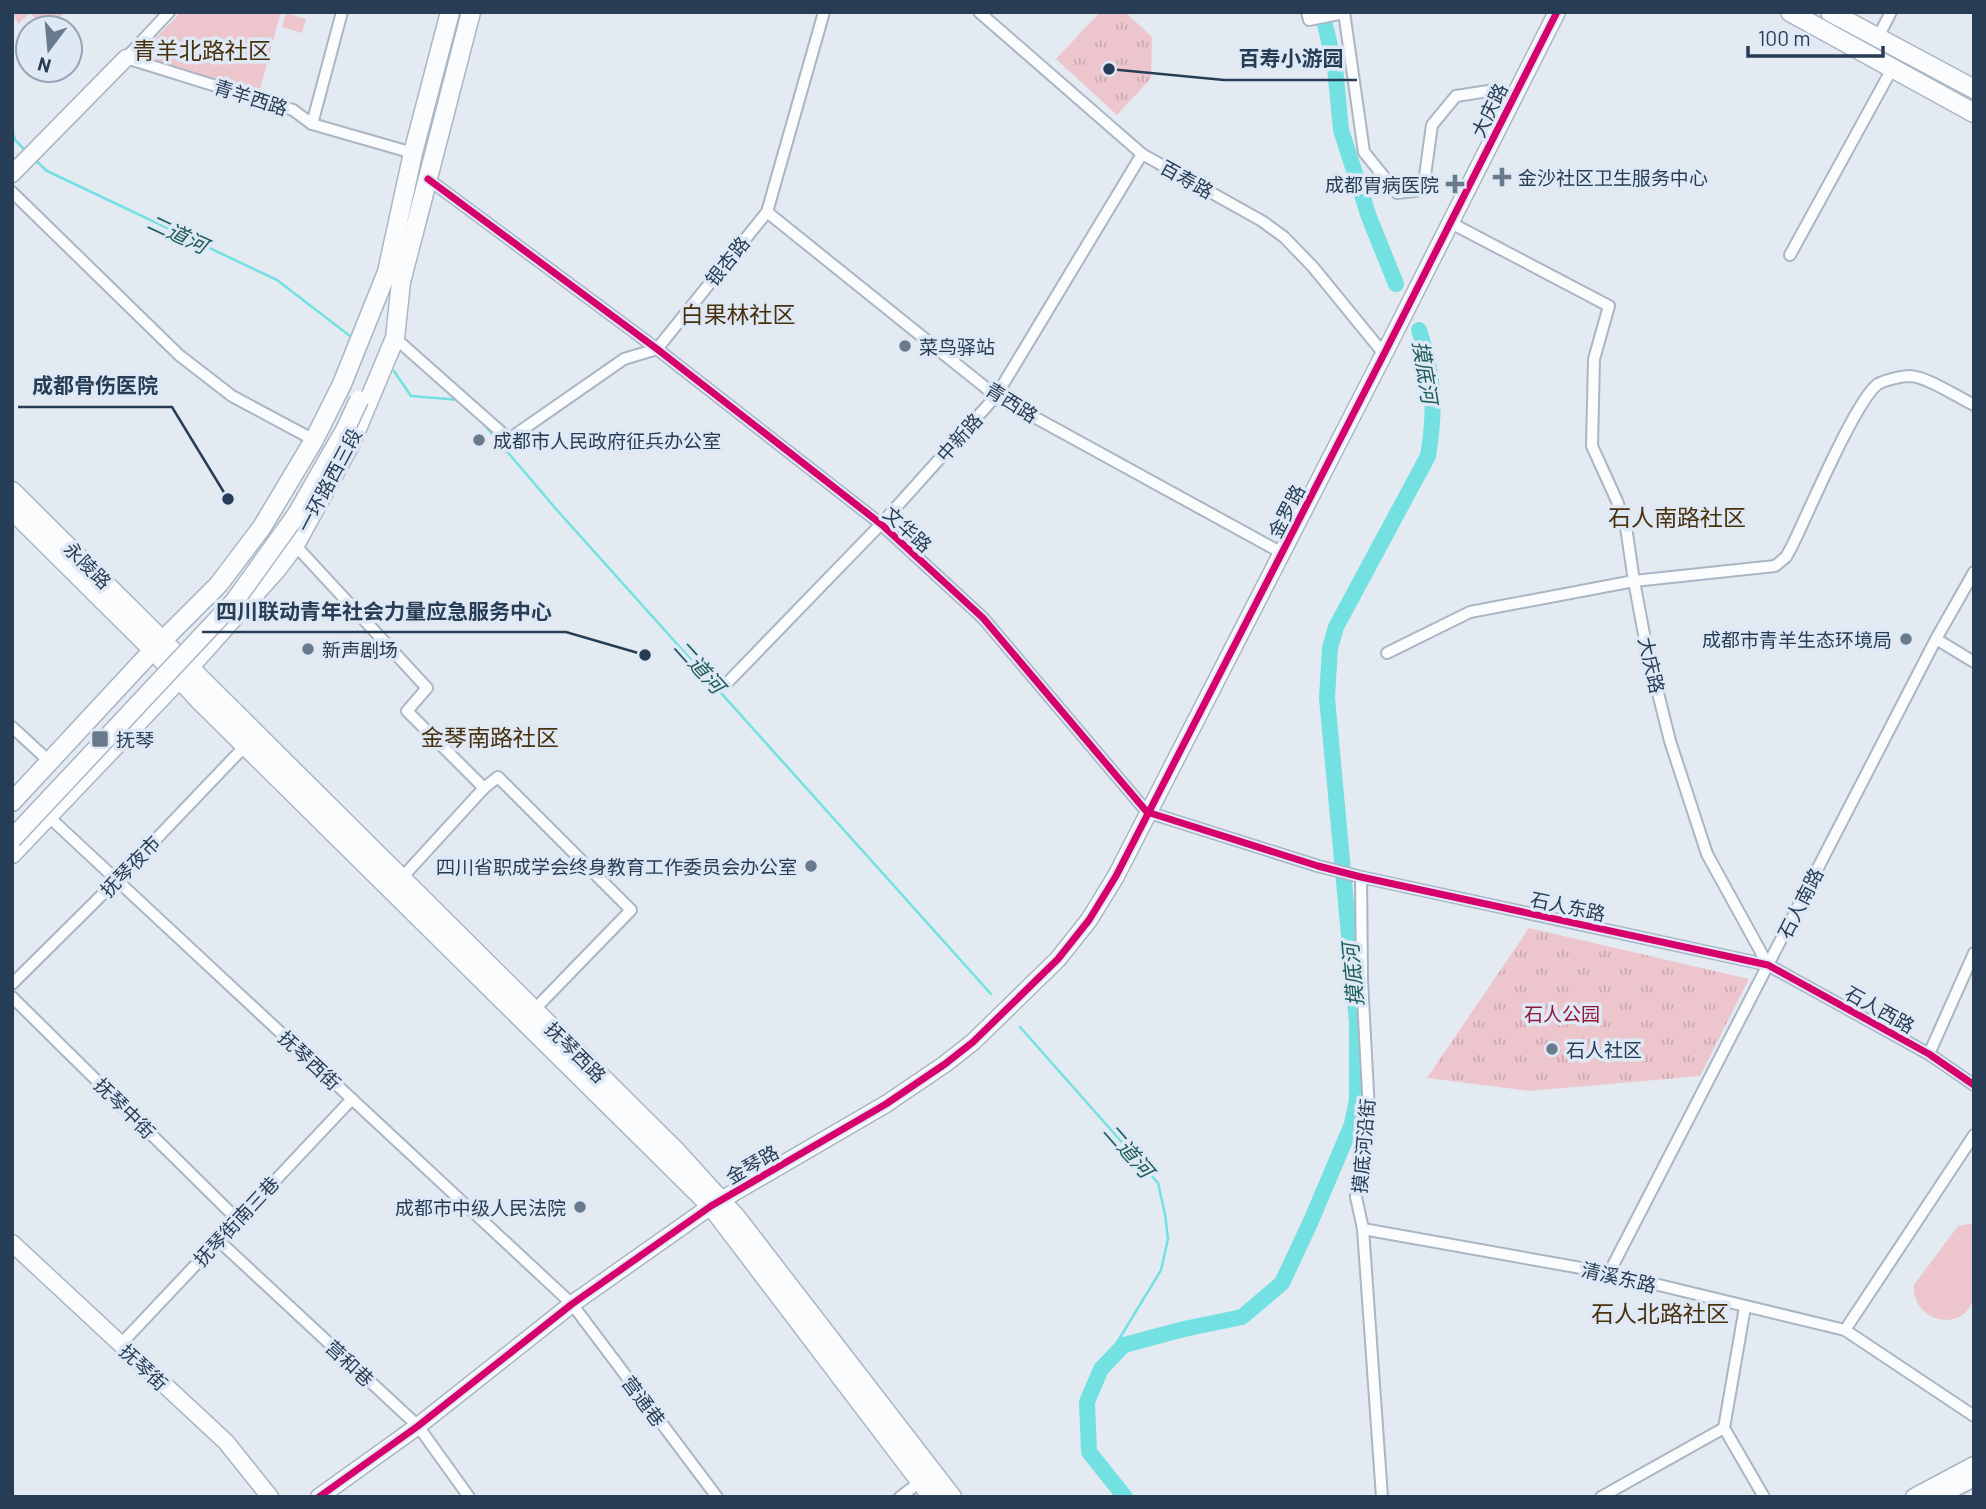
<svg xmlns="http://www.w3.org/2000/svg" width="1986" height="1509" font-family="Barlow,'Noto Sans SC',sans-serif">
	<defs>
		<pattern id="grass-tufts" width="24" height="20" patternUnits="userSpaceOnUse" patternTransform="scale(1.75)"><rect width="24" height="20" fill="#edc5cc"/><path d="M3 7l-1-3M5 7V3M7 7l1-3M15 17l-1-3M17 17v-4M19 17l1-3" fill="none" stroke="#cbaab1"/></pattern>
	</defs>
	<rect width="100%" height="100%" fill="#e4eaf1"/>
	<g fill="url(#grass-tufts)">
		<path d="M1100 12H1125L1152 37 1151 78 1117 115 1056 59Z"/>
		<path d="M1529 928 1749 979 1700 1076 1529 1091 1427 1078Z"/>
	</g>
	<g fill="#edc5cc">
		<path d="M13 12H63L64 13 49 28H45L30 13 18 24Z"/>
		<path d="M181 12H281L258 96 135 59Z"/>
		<path d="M286 13 306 19 302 33 282 27Z"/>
		<path d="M1974 1223C1974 1242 1977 1279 1974 1296 1966 1334 1912 1324 1914 1285L1958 1226Z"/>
	</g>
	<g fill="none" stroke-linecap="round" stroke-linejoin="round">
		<g stroke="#73e1e1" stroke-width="2.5">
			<path d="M12 129 15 140 27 152"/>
			<path d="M34 159 47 171 277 280 350 336"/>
			<path d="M394 371 411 396 460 400"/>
			<path d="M481 421 556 509 991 994"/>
			<path d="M1020 1027 1158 1183 1165 1214 1168 1239 1161 1270 1101 1369"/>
		</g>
		<g stroke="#73e1e1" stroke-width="16">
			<path d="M1322 12 1335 67 1341 130 1369 217 1396 284"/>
			<path d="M1125 1497 1089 1452 1087 1402 1101 1369 1124 1345 1184 1329 1242 1317 1282 1283 1311 1221 1352 1124 1357 1100V1022L1327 698 1330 648 1336 627 1428 456C1436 409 1434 375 1419 330"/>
		</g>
		<defs>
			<g id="street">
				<path d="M169 12 126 58 293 110 312 124 413 153"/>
				<path d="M979 12 1142 154 1262 221 1284 237 1313 267 1384 354"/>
				<path d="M1307 12 1309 20 1344 13"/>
				<path d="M1344 12 1364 152 1397 193 1423 190 1432 125 1456 96 1495 90 1511 101"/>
				<path d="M1878 37 1891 12"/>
				<path d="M312 124 342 12"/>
				<path d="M428 179 657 349 881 524 983 618 1147 812 1318 866 1361 877 1768 965 1929 1054 1974 1085"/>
				<path d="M12 192 179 355 232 396 314 440"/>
				<path d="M767 212 996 396 1282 553"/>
				<path d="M1451 223 1609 306 1594 359 1592 446 1617 501 1626 527 1634 581 1646 645 1670 741 1707 854 1768 965"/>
				<path d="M1790 255 1893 67"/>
				<path d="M395 338 509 439 624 359 657 349 767 212 824 12"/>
				<path d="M295 545 427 688 407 711 484 788"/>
				<path d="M1936 639 1974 662"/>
				<path d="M1387 653 1470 612 1634 581 1775 566 1786 557 1792 546C1807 516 1856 399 1878 384 1885 380 1902 376 1910 376 1928 377 1957 397 1974 405"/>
				<path d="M728 682 881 524 996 396 1142 154"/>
				<path d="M12 727 50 762"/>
				<path d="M48 816 572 1304 717 1497"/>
				<path d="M1361 877 1362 980 1369 1111 1356 1197 1363 1229 1382 1497"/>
				<path d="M398 882 484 788 498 777 631 910 531 1013"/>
				<path d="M12 984 117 880 245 746"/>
				<path d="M12 997 237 1219"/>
				<path d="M1929 1054 1974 953"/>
				<path d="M1363 1229 1609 1273 1845 1330 1974 1416"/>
				<path d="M218 1240 418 1426 469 1497"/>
				<path d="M1609 1273 1936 639 1974 572"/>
				<path d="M1845 1330 1974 1135"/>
				<path d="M120 1345 352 1099"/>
				<path d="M1724 1428 1764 1497"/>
				<path d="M900 1497 920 1482"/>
				<path d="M1601 1497 1724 1428 1745 1307"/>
			</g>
			<g id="secondary">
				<path d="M12 174 126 58"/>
				<path d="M12 1243 226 1442 270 1497"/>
				<path d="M319 1497 418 1426 572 1304 711 1206 886 1104 945 1064 973 1042 1058 959 1089 920 1116 876 1384 354 1557 12"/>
				<path d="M1914 1497 1974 1465"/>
			</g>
			<g id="primary">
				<path d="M1790 12 1974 113"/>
				<path d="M1830 12 1974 89"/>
				<path d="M12 491 677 1152 736 1217 952 1497"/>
				<path d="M12 510 153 650 198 699 711 1206 932 1497"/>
				<path d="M12 802 153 650 219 584 262 527 314 440 342 384 387 272 413 153 450 12"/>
				<path d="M12 854 179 679 277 569 295 545 351 443 395 338 401 282 471 12"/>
			</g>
			<path id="highway" d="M1934 1497 1974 1476"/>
		</defs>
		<use href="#street" stroke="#a9b6c4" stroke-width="14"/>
		<use href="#secondary" stroke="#a9b6c4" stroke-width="19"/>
		<use href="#primary" stroke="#a9b6c4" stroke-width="21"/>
		<use href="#highway" stroke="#a9b6c4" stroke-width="23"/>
		<use href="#street" stroke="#fbfcfd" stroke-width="10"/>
		<use href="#secondary" stroke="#fbfcfd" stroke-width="16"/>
		<use href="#primary" stroke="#fbfcfd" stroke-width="18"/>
		<use href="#highway" stroke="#fbfcfd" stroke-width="19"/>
		<defs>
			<path id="primary-bridge" d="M12 839 234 602 297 514 345 430 359 400"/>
		</defs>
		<use href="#primary-bridge" stroke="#a9b6c4" stroke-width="21" stroke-linecap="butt"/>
		<use href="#primary-bridge" stroke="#fbfcfd" stroke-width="18"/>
		<defs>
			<g id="cycleway">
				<path d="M428 179 657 349 881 524 983 618 1147 812 1318 866 1361 877 1768 965 1929 1054 1974 1085"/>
				<path d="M319 1497 418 1426 572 1304 711 1206 886 1104 945 1064 973 1042 1058 959 1089 920 1116 876 1384 354 1557 12"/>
			</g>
		</defs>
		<use href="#cycleway" stroke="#dfe9f6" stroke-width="11"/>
		<use href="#cycleway" stroke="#d6006c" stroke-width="7"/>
	</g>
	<g fill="#697a8c" stroke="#dfe9f6" stroke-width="2.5">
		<path d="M1498.5 166.5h7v7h7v7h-7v7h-7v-7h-7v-7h7z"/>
		<path d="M1451.5 173.5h7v7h7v7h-7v7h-7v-7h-7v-7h7z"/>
		<circle cx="905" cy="346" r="7"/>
		<circle cx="479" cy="440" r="7"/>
		<circle cx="1906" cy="639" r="7"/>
		<circle cx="308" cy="649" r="7"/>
		<rect x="91" y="730" width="18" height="18" rx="3.5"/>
		<circle cx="811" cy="866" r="7"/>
		<circle cx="1552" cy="1049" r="7"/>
		<circle cx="580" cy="1207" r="7"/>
	</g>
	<g text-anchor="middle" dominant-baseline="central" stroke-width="7" stroke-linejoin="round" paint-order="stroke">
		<g font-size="19" fill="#273d55" stroke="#dfe9f6">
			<text transform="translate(251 97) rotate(18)">青羊西路</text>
			<text transform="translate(1489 110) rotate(-64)">大庆路</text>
			<text transform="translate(1187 179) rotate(29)">百寿路</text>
			<text transform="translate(727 261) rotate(-51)">银杏路</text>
			<text transform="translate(1012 402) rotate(32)">青西路</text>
			<text transform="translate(959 437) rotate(-48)">中新路</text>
			<text transform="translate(329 480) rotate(-62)">一环路西三段</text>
			<text transform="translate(1286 511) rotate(-63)">金罗路</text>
			<text transform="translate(908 529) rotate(42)">文华路</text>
			<text transform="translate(88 565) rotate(45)">永陵路</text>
			<text transform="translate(1652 665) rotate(77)">大庆路</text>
			<text transform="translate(130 866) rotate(-46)">抚琴夜市</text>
			<text transform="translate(1800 903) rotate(-63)">石人南路</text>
			<text transform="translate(1568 906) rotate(12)">石人东路</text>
			<text transform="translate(1880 1009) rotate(29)">石人西路</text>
			<text transform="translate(576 1052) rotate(45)">抚琴西路</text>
			<text transform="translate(310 1060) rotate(43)">抚琴西街</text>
			<text transform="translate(125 1108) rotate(45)">抚琴中街</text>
			<text transform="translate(1363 1146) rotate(-85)">摸底河沿街</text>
			<text transform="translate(752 1164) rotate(-30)">金琴路</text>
			<text transform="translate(236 1221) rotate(-47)">抚琴街南三巷</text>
			<text transform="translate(1619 1277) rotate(13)">清溪东路</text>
			<text transform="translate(350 1363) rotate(43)">营和巷</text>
			<text transform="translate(144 1367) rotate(43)">抚琴街</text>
			<text transform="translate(644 1401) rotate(53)">营通巷</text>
		</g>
		<g font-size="19" fill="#273d55" stroke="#dfe9f6" text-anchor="start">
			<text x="1518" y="177">金沙社区卫生服务中心</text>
			<text x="1439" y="184" text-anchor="end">成都胃病医院</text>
			<text x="919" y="346">菜鸟驿站</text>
			<text x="493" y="440">成都市人民政府征兵办公室</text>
			<text x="1892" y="639" text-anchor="end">成都市青羊生态环境局</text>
			<text x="322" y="649">新声剧场</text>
			<text x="116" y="739">抚琴</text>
			<text x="797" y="866" text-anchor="end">四川省职成学会终身教育工作委员会办公室</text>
			<text x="1566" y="1049">石人社区</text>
			<text x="566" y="1207" text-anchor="end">成都市中级人民法院</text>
		</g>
		<g font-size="19" fill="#911737" stroke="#dfe9f6">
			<text x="1562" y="1013">石人公园</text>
		</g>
		<g font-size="21" font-style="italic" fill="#1f5d5b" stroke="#dfe9f6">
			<text transform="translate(178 233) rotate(25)">二道河</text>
			<text transform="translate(1426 372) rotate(81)">摸底河</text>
			<text transform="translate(700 666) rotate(48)">二道河</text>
			<text transform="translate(1352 975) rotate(-95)">摸底河</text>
			<text transform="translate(1129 1150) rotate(49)">二道河</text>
		</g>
		<g font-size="23" fill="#49310e" stroke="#dfe9f6">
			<text x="202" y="50">青羊北路社区</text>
			<text x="738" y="314">白果林社区</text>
			<text x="1677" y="517">石人南路社区</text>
			<text x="490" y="737">金琴南路社区</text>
			<text x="1660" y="1313">石人北路社区</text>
		</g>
	</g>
	<path fill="none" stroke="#273d55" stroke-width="2.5" d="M1109 69L1224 80H1357M228 499L172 407H18M645 655L566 632H202"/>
	<g fill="#273d55" stroke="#dfe9f6" stroke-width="2.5">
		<circle cx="1109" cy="69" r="7"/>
		<circle cx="228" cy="499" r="7"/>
		<circle cx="645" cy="655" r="7"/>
	</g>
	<g font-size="21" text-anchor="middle" font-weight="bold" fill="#273d55" stroke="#dfe9f6" stroke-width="7" stroke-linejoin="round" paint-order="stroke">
		<text x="1291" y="66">百寿小游园</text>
		<text x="95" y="393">成都骨伤医院</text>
		<text x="384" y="619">四川联动青年社会力量应急服务中心</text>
	</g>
	<rect width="1986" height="1509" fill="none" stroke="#273d55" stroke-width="28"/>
	<g transform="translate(49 49) rotate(196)"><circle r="33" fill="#dfe9f6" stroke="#95a4b6" stroke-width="2"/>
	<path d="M0-5L12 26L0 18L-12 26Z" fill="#697a8c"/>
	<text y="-10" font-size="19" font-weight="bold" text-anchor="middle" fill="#273d55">N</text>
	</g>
	<path d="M1748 46v10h135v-10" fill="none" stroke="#273d55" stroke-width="3.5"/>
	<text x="1758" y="46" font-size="21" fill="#273d55" stroke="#dfe9f6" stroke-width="5" paint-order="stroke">100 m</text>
</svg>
